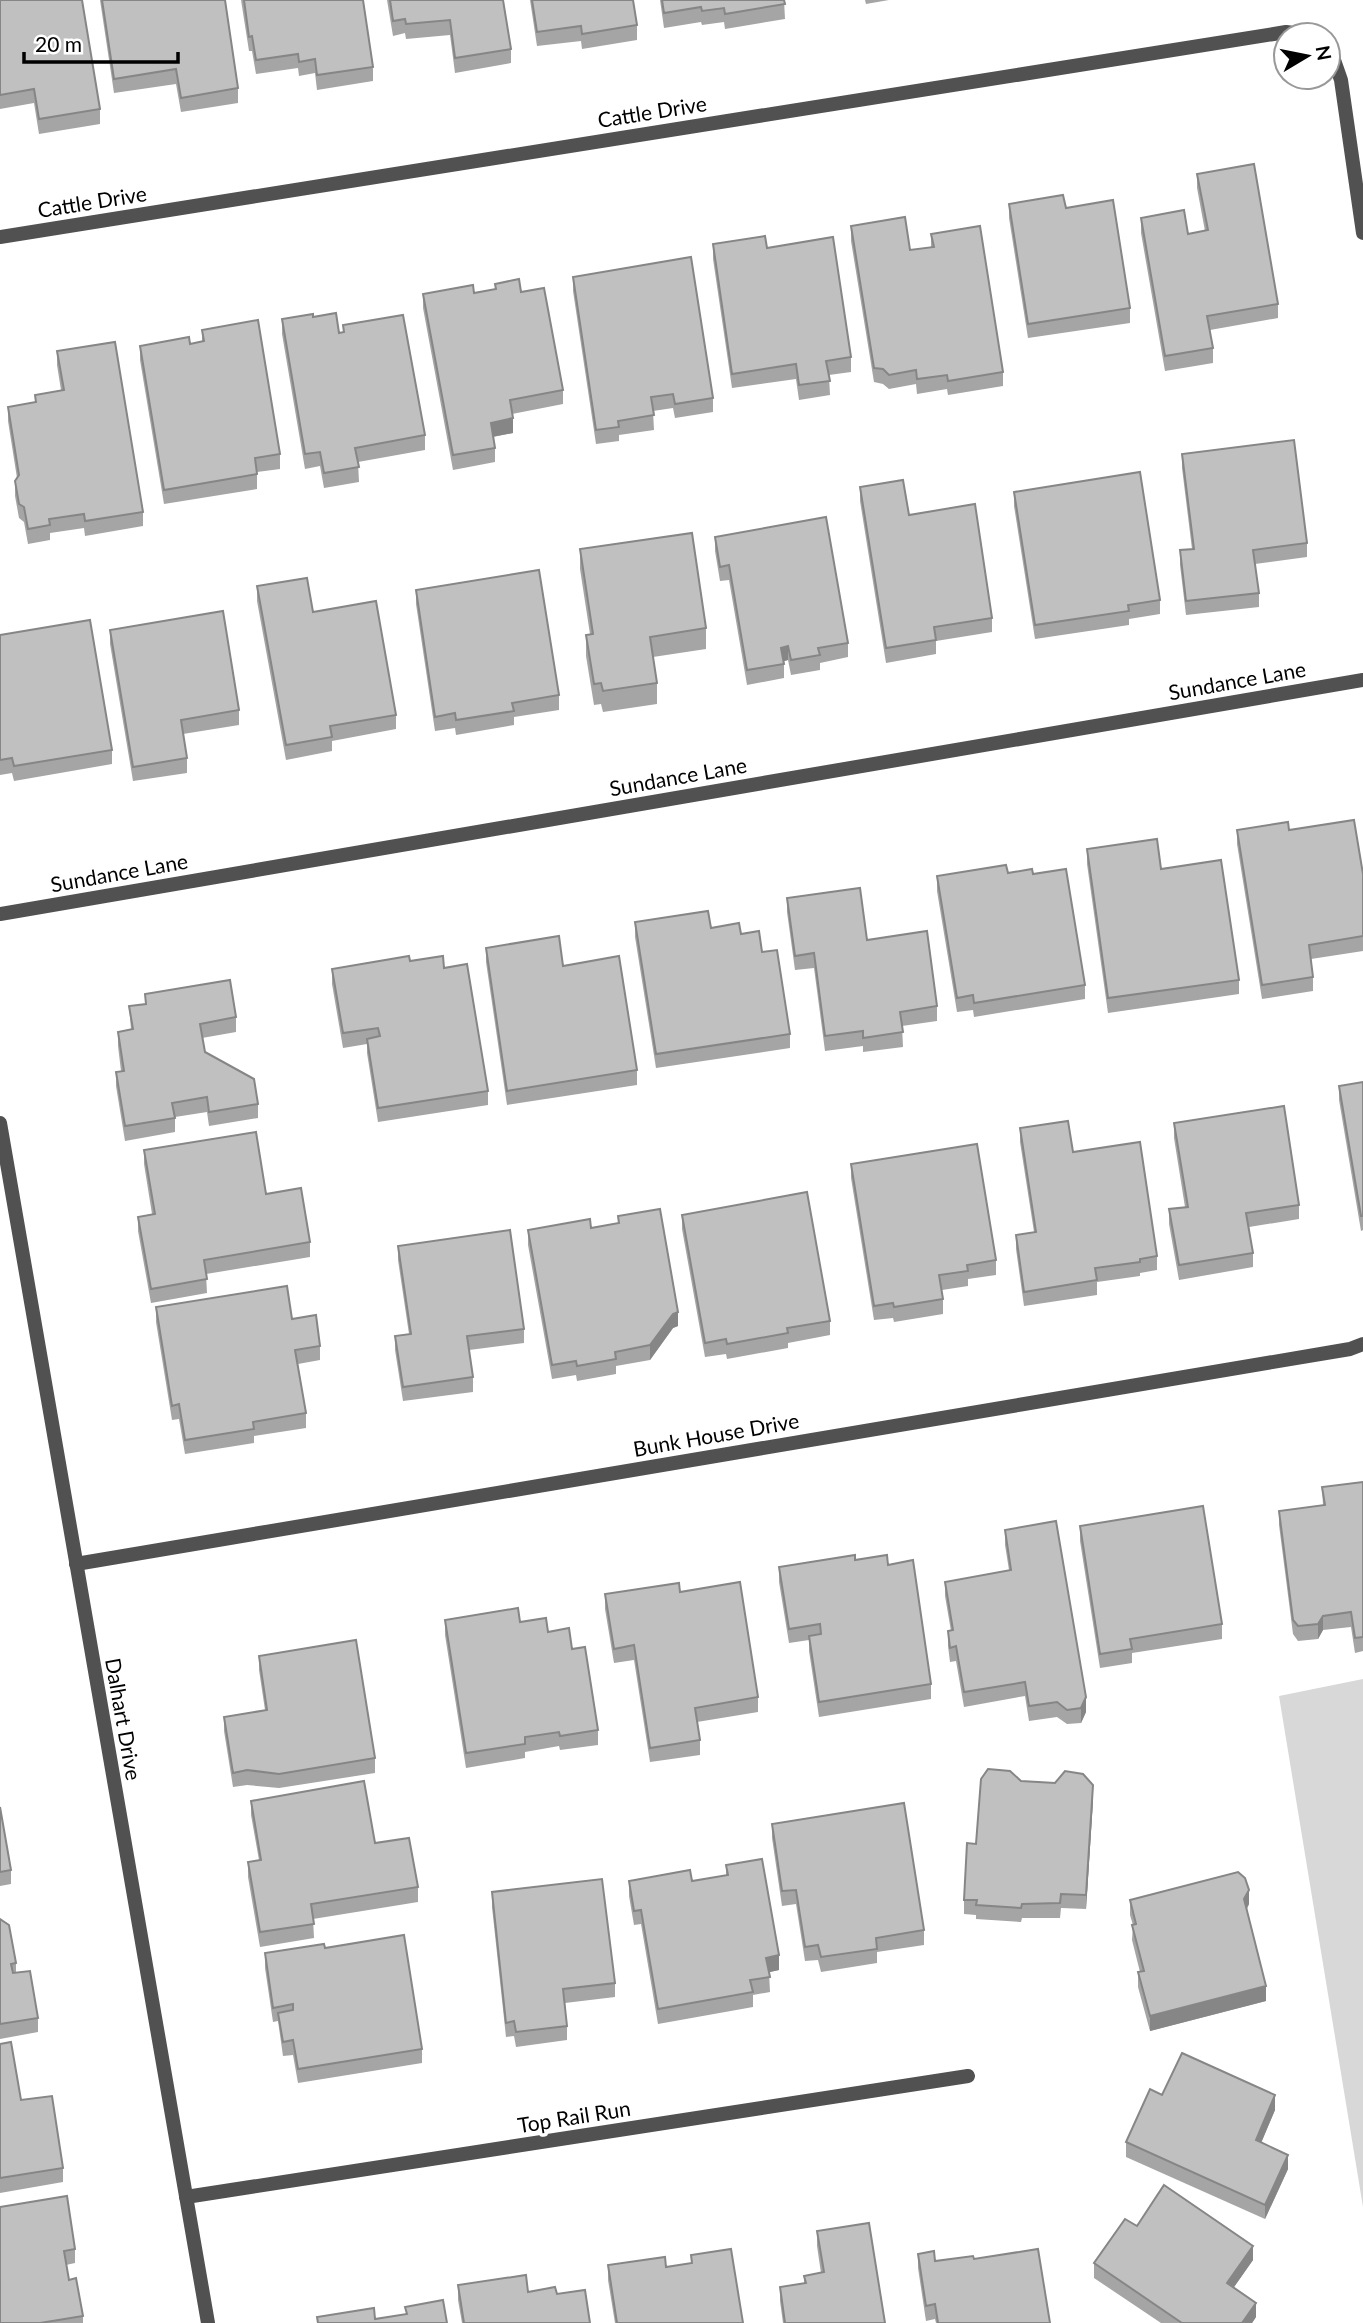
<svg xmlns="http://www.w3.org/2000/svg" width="1363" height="2323" font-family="Lato,sans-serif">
	<rect width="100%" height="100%" fill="#fff"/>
	<path fill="#d8d8d8" d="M1363 1679V2207L1279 1696Z"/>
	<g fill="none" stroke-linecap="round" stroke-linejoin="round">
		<g stroke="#515151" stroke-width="14">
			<path d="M1328 52 1334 60 1341 80 1363 233"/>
			<path d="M0 237 1286 32 1310 35"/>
			<path d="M0 914 1363 680"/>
			<path d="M0 1123 208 2323"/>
			<path d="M76 1564 1350 1349 1363 1344"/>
			<path d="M186 2197 968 2076"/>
		</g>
	</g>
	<g fill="#a5a5a5">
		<path d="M0 0 100 109V124L39 134 34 103 0 109Z"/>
		<path d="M100 0H225L238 88V103L181 112 176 84 114 93Z"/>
		<path d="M241 0H363L373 67V81L317 90 315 73 299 76 298 68 256 74 252 51H249Z"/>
		<path d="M387 0H503L511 49V63L455 73 450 35 406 39 405 33 393 36Z"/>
		<path d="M530 0H633L637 25V40L582 49 581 41 537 46Z"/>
		<path d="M660 0H784L785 19 725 29 724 22 702 25 701 22 664 28Z"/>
		<path d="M865 0H889L866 4Z"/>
		<path d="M1197 174 1278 304V318L1210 330 1213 348V363L1165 371 1141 233V218L1188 234 1205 231 1197 188Z"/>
		<path d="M1009 204 1130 308V323L1028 338 1009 218Z"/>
		<path d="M851 226 910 250 931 247V234L1003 372V386L948 395 947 389 917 394 916 384 889 389 883 384 874 382 851 241Z"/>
		<path d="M713 244 767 248 851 357V372L829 375 830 395 799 400 796 379 732 388 713 259Z"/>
		<path d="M573 277 713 398V412L675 418 673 408 653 411 654 430 619 435V441L596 444 573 291Z"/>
		<path d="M495 284 521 292 563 390V404L512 414 513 433 493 437 495 448V462L453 470 423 308V294L474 293 495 289Z"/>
		<path d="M313 317 339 333 343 332V325L425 435V450L358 462 359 482 324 488 320 466 305 469 282 334V319Z"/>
		<path d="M202 330 280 454V469L257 472V489L164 504 140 360V346L190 344 202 341Z"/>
		<path d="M57 351 143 512V526L85 536 84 528 50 533V540L28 544 24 522 19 518 15 496V481L17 478 8 421V407L35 402V395L61 390 57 365Z"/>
		<path d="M1182 454 1307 543V557L1255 564 1259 593V607L1186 615 1180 565V550L1192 549 1182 468Z"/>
		<path d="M860 487 909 515 992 618V632L936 641V654L886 663 860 501Z"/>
		<path d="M1014 492 1160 600V614L1129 619V625L1035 639 1014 506Z"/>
		<path d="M715 537 848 643V657L820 663V670L791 675 788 660 784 661V678L747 685 729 580 720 581 715 551Z"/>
		<path d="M580 549 706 628V649L653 657 657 683V704L603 712 601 704 594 705 586 656V635L590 634 580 569Z"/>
		<path d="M257 586 313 612 396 715V729L332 741V751L286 760 257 601Z"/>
		<path d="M416 590 559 695V710L514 717V725L456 735 455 728 435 731 416 604Z"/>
		<path d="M110 630 239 710V725L183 734 187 758V773L133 781 110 644Z"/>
		<path d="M0 635 112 750V764L14 781 12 773 0 775Z"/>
		<path d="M1237 830H1289L1363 874V951L1311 959 1313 977V991L1262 999 1237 844Z"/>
		<path d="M1087 849 1161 869 1239 980V994L1108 1013 1087 864Z"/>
		<path d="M1008 873 1033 874 1085 985V999L974 1017 973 1010 957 1012 937 891V876Z"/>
		<path d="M787 898 867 940 937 1006V1021L902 1026 903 1047 863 1052V1046L825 1051 814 968 795 970 787 912Z"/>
		<path d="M635 922 711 928 741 934 762 952 790 1034V1048L656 1068 635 937Z"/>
		<path d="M486 948 637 1070V1085L507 1105 486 962Z"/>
		<path d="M410 961 488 1091V1105L378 1122 367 1053V1044L343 1048 332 984V969Z"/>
		<path d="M145 994 236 1017V1032L202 1038 205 1052 258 1104V1118L209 1126 207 1112 175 1117V1132L125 1141 116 1086V1072L121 1071 118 1046V1032L131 1029 129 1006 145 1004Z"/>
		<path d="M1363 1082V1230L1361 1231 1339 1100V1086Z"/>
		<path d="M1174 1123 1299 1205V1219L1249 1227 1253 1253V1267L1179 1280 1169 1224V1209L1185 1207 1174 1138Z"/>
		<path d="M1020 1128 1073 1152 1157 1256V1270L1140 1273V1276L1097 1282V1295L1024 1306 1016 1249V1235L1034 1232 1020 1142Z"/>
		<path d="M144 1150 266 1194 310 1242V1257L206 1274 207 1293 151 1303 138 1231V1217L152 1214 144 1164Z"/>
		<path d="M851 1164 996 1260V1275L968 1279V1286L942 1290 943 1299V1314L894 1322 893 1318 874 1320 851 1178Z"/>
		<path d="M682 1215 830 1321V1335L788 1343V1348L727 1359 726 1354 705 1357 682 1229Z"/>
		<path d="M618 1216 678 1326 673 1328 650 1360 616 1366V1374L577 1381 576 1375 552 1379 528 1245V1230L591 1228 618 1223Z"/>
		<path d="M398 1246 524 1329V1343L469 1350 473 1377V1392L403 1401 395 1350V1336L409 1334 398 1260Z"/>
		<path d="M156 1307 292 1319 320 1346V1360L298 1364 306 1413V1428L254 1436V1443L185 1454 179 1419 172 1420 156 1322Z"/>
		<path d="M1363 1482V1651L1355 1653 1351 1627 1323 1630 1318 1639 1298 1641 1293 1634 1279 1525V1511L1323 1505 1322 1487Z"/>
		<path d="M1080 1526 1222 1624V1639L1132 1653V1663L1100 1668 1080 1541Z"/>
		<path d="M1005 1530 1086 1712 1081 1723 1067 1724 1057 1717 1029 1721 1025 1696 964 1707 956 1661 950 1662 948 1646V1631H951L945 1596V1582L1009 1570 1005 1545Z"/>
		<path d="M855 1560 888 1565 931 1684V1699L819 1717 809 1651V1640L789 1643 779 1582V1567Z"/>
		<path d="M680 1592 758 1697V1712L697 1722 700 1740V1755L650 1762 634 1660 614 1663 605 1609V1594Z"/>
		<path d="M445 1620 520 1622 548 1632 572 1649 598 1730V1745L560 1750 559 1746 525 1752V1758L466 1768 445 1635Z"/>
		<path d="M259 1656 375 1758V1773L279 1788 247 1785 233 1787 224 1731V1717L265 1710 259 1670Z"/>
		<path d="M1021 1781 1093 1800 1086 1909 1061 1908 1060 1918H1022L1021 1922 976 1919V1915L964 1914V1900L976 1844Z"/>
		<path d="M251 1801 375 1843 418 1887V1902L313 1919 314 1938 260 1947 248 1877V1862L259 1860 251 1815Z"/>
		<path d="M0 1807 11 1870V1884L0 1886Z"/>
		<path d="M772 1824 924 1930V1945L877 1952V1963L821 1972 818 1960 805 1961 796 1904 782 1906 772 1838Z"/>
		<path d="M726 1865 779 1970 769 1972 770 1992 753 1995V2007L658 2024 641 1924 634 1925 629 1896V1881H692L726 1875Z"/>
		<path d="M492 1892 615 1983V1997L565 2003 567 2026V2040L516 2047 514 2036 506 2037 492 1907Z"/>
		<path d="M1130 1900 1249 1904 1247 1909 1266 2001 1150 2031 1138 1987V1972H1140L1132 1940 1133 1925 1130 1915Z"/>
		<path d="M0 1919 16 1963V1973L38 2018V2032L0 2039Z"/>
		<path d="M325 1948 422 2049V2063L298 2083 293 2055 283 2056 278 2021 273 2022 265 1968V1953Z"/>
		<path d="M0 2044 21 2100 63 2168V2182L0 2193Z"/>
		<path d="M1162 2095 1275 2110 1261 2143 1288 2169 1265 2219 1126 2157V2142Z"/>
		<path d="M0 2207 75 2249V2263L66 2265 69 2280 83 2316V2323H0Z"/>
		<path d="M1137 2226 1253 2260 1234 2287 1256 2317 1252 2323H1161L1094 2278V2263Z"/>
		<path d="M817 2231 885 2323H783L780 2301V2287L804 2283V2276L821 2273 817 2246Z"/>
		<path d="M918 2254 935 2261 974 2259 1050 2323H936L935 2319 926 2321 918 2268Z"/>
		<path d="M691 2255 743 2323H615L608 2280V2265L666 2267 691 2263Z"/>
		<path d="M458 2285 557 2294 590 2323H462L458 2300Z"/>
	</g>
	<g fill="#868686">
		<path d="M513 418V433L491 437V423Z"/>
		<path d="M788 646V660L781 662V648Z"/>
		<path d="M678 1312V1326L673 1328 650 1360V1345L673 1314Z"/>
		<path d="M1323 1616V1630L1318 1639V1624Z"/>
		<path d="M1086 1697V1712L1081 1723V1708Z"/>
		<path d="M1093 1785V1800L1086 1909V1895Z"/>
		<path d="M1249 1890V1904L1244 1913V1899Z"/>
		<path d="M779 1955V1970L766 1973V1958Z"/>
		<path d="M1266 1986V2001L1150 2031V2016Z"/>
		<path d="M1275 2095V2110L1256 2155V2140Z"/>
		<path d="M1288 2155V2169L1265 2219V2205Z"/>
		<path d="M1253 2246V2260L1227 2297V2283Z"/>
		<path d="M1256 2303V2317L1252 2323H1242Z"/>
	</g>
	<g fill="#c0c0c0" stroke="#868686" stroke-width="2">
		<path d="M0 0H82L100 109 39 119 34 89 0 95Z"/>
		<path d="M102 0H225L238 88 181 98 176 69 114 79Z"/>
		<path d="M244 0H363L373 67 317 75 315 59 299 62 298 54 256 60 252 36 249 37Z"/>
		<path d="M390 0H503L511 49 455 58 450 20 406 24 405 19 393 21Z"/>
		<path d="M532 0H633L637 25 582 34 581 26 537 32Z"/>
		<path d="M662 0H784L785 4 725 14 724 8 702 11 701 7 664 13Z"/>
		<path d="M1254 164 1278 304 1207 316 1213 348 1165 356 1141 218 1184 210 1188 234 1208 230 1197 174Z"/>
		<path d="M1063 195 1066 208 1113 200 1130 308 1028 324 1009 204Z"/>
		<path d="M905 217 910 250 934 247 931 234 980 226 1003 372 948 381 947 375 917 379 916 370 889 375 883 369 874 368 851 226Z"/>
		<path d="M765 236 767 248 833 237 851 357 826 361 830 381 799 385 796 364 732 374 713 244Z"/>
		<path d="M691 257 713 398 675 404 673 394 651 397 654 415 618 421 619 427 596 430 573 277Z"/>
		<path d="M519 279 521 292 544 288 563 390 510 400 513 418 491 423 495 448 453 455 423 294 473 285 474 293 496 289 495 284Z"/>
		<path d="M336 313 339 333 344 332 343 325 403 315 425 435 355 448 359 467 324 473 320 452 305 454 282 319 313 314V317Z"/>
		<path d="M258 320 280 454 255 458 257 474 164 490 140 346 189 337 190 344 204 341 202 330Z"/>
		<path d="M115 342 143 512 85 521 84 514 49 519 50 525 28 529 24 507 19 504 15 481 19 475 8 407 36 402 35 395 64 390 57 351Z"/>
		<path d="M1294 440 1307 543 1253 550 1259 593 1186 601 1180 550 1194 549 1182 454Z"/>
		<path d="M1140 472 1160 600 1128 605 1129 611 1035 625 1014 492Z"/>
		<path d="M903 480 909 515 975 504 992 618 934 627 936 640 886 648 860 487Z"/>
		<path d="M826 517 848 643 818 648 820 655 791 660 788 646 781 648 784 664 747 670 729 565 720 567 715 537Z"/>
		<path d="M692 533 706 628 650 637 657 683 603 691 601 683 594 684 586 635 593 634 580 549Z"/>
		<path d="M539 570 559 695 512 703 514 711 456 720 455 713 435 717 416 590Z"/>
		<path d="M307 578 313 612 376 601 396 715 330 726 332 737 286 745 257 586Z"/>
		<path d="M223 611 239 710 181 720 187 758 133 767 110 630Z"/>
		<path d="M90 620 112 750 14 766 12 758 0 760V635Z"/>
		<path d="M1354 820 1363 874V936L1309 945 1313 977 1262 985 1237 830 1288 822 1289 830Z"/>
		<path d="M1157 839 1161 869 1221 860 1239 980 1108 998 1087 849Z"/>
		<path d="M1006 865 1008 873 1032 869 1033 874 1066 869 1085 985 974 1003 973 995 957 998 937 876Z"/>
		<path d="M860 888 867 940 927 931 937 1006 900 1012 903 1032 863 1038V1031L825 1036 814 953 795 956 787 898Z"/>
		<path d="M708 911 711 928 739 923 741 934 759 931 762 952 777 950 790 1034 656 1054 635 922Z"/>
		<path d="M559 936 563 966 619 956 637 1070 507 1091 486 948Z"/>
		<path d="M409 956 410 961 443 956 444 968 467 964 488 1091 378 1108 367 1039 380 1036 378 1028 343 1033 332 969Z"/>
		<path d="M230 980 236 1017 200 1024 205 1052 254 1079 258 1104 209 1112 207 1097 172 1103 175 1118 125 1126 116 1072 124 1071 118 1032 133 1029 129 1006 146 1004 145 994Z"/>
		<path d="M1363 1082V1216H1361L1339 1086Z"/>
		<path d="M1284 1106 1299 1205 1246 1213 1253 1253 1179 1265 1169 1209 1188 1207 1174 1123Z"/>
		<path d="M1068 1121 1073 1152 1140 1142 1157 1256 1140 1259V1262L1095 1268 1097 1280 1024 1292 1016 1235 1036 1232 1020 1128Z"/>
		<path d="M256 1132 266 1194 301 1188 310 1242 204 1260 207 1279 151 1289 138 1217 155 1214 144 1150Z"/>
		<path d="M977 1144 996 1260 967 1265 968 1271 939 1275 943 1299 894 1307 893 1303 874 1306 851 1164Z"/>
		<path d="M807 1192 830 1321 787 1328 788 1333 727 1344 726 1339 705 1343 682 1215Z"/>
		<path d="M660 1209 678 1312 673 1314 650 1345 615 1352 616 1359 577 1366 576 1361 552 1365 528 1230 590 1219 591 1228 619 1223 618 1216Z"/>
		<path d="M510 1230 524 1329 467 1336 473 1377 403 1387 395 1336 411 1334 398 1246Z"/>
		<path d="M287 1286 292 1319 316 1315 320 1346 295 1350 306 1413 253 1422 254 1429 185 1440 179 1404 172 1406 156 1307Z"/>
		<path d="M1363 1482V1637L1355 1638 1351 1612 1323 1616 1318 1624 1298 1626 1293 1620 1279 1511 1325 1505 1322 1487Z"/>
		<path d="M1203 1506 1222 1624 1130 1639 1132 1649 1100 1654 1080 1526Z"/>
		<path d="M1056 1521 1086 1697 1081 1708 1067 1710 1057 1702 1029 1706 1025 1682 964 1692 956 1646 950 1648 948 1631 953 1630 945 1582 1011 1570 1005 1530Z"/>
		<path d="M855 1555V1560L887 1555 888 1565 913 1560 931 1684 819 1702 809 1636 821 1634 820 1624 789 1629 779 1567Z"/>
		<path d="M740 1582 758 1697 695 1708 700 1740 650 1748 634 1645 614 1649 605 1594 679 1583 680 1592Z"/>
		<path d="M518 1608 520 1622 546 1618 548 1632 569 1628 572 1649 585 1647 598 1730 560 1736 559 1732 525 1737V1744L466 1753 445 1620Z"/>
		<path d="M356 1640 375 1758 279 1774 247 1770 233 1773 224 1717 267 1710 259 1656Z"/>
		<path d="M988 1769 1010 1771 1021 1781 1055 1783 1065 1771 1083 1774 1093 1785 1086 1895 1061 1894 1060 1903 1022 1904 1021 1908 976 1905 977 1900H964L967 1843 976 1844 981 1779Z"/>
		<path d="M364 1781 375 1843 409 1838 418 1887 311 1904 314 1924 260 1932 248 1862 261 1860 251 1801Z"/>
		<path d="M904 1803 924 1930 876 1938 877 1949 821 1957 818 1945 805 1947 796 1890 782 1891 772 1824Z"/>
		<path d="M0 1807 11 1870 0 1872Z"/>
		<path d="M762 1859 779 1955 766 1958 770 1977 750 1980 753 1992 658 2009 641 1910 634 1911 629 1881 690 1870 692 1881 728 1875 726 1865Z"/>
		<path d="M1238 1872 1245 1878 1249 1890 1244 1899 1266 1986 1150 2016 1138 1972 1144 1971 1132 1925 1136 1924 1130 1900Z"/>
		<path d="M602 1879 615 1983 563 1989 567 2026 516 2032 514 2021 506 2023 492 1892Z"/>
		<path d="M0 1919 9 1925 16 1963 11 1964 13 1973 30 1971 38 2018 0 2024Z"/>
		<path d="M404 1935 422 2049 298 2069 293 2040 283 2042 278 2013 293 2010V2004L273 2008 265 1953 324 1944 325 1948Z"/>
		<path d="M11 2042 21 2100 52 2096 63 2168 0 2178V2044Z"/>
		<path d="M1182 2053 1275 2095 1256 2140 1288 2155 1265 2205 1126 2142 1150 2089 1162 2095Z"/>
		<path d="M1164 2185 1253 2246 1227 2283 1256 2303 1242 2323H1182L1094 2263 1125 2219 1137 2226Z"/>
		<path d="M67 2196 75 2249 64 2251 69 2280 76 2278 83 2316 40 2323H0V2207Z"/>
		<path d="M869 2223 885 2323H785L780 2287 806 2283 804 2276 824 2272 817 2231Z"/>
		<path d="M731 2249 743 2323H617L608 2265 665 2257 666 2267 692 2263 691 2255Z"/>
		<path d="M1038 2249 1050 2323H938L935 2304 926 2306 918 2254 934 2251 935 2261 973 2256 974 2259Z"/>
		<path d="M526 2275 528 2292 555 2287 557 2294 585 2290 590 2323H464L458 2285Z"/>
		<path d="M443 2300 447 2323H318L317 2317 374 2308 375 2319 407 2314 405 2307Z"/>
	</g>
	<g text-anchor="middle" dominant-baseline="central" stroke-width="7" stroke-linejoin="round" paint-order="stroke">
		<g font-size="21" fill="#000" stroke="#fff">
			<text transform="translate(652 111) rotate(-9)">Cattle Drive</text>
			<text transform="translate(92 201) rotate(-9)">Cattle Drive</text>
			<text transform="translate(1237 680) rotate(-10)">Sundance Lane</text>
			<text transform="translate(678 776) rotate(-10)">Sundance Lane</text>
			<text transform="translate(119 872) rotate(-10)">Sundance Lane</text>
			<text transform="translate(716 1434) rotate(-10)">Bunk House Drive</text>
			<text transform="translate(124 1719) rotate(80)">Dalhart Drive</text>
			<text transform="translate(574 2116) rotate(-9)">Top Rail Run</text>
		</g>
	</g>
	<g transform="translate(1307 56) rotate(80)"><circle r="33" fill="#ffffff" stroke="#999999" stroke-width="2"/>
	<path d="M0-5L12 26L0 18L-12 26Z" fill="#000000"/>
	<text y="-10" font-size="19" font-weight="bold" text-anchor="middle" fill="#000000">N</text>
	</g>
	<path d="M24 52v10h154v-10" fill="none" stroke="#000000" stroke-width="3.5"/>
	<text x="35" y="52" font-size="21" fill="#000000" stroke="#ffffff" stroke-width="5" paint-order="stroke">20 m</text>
</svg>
